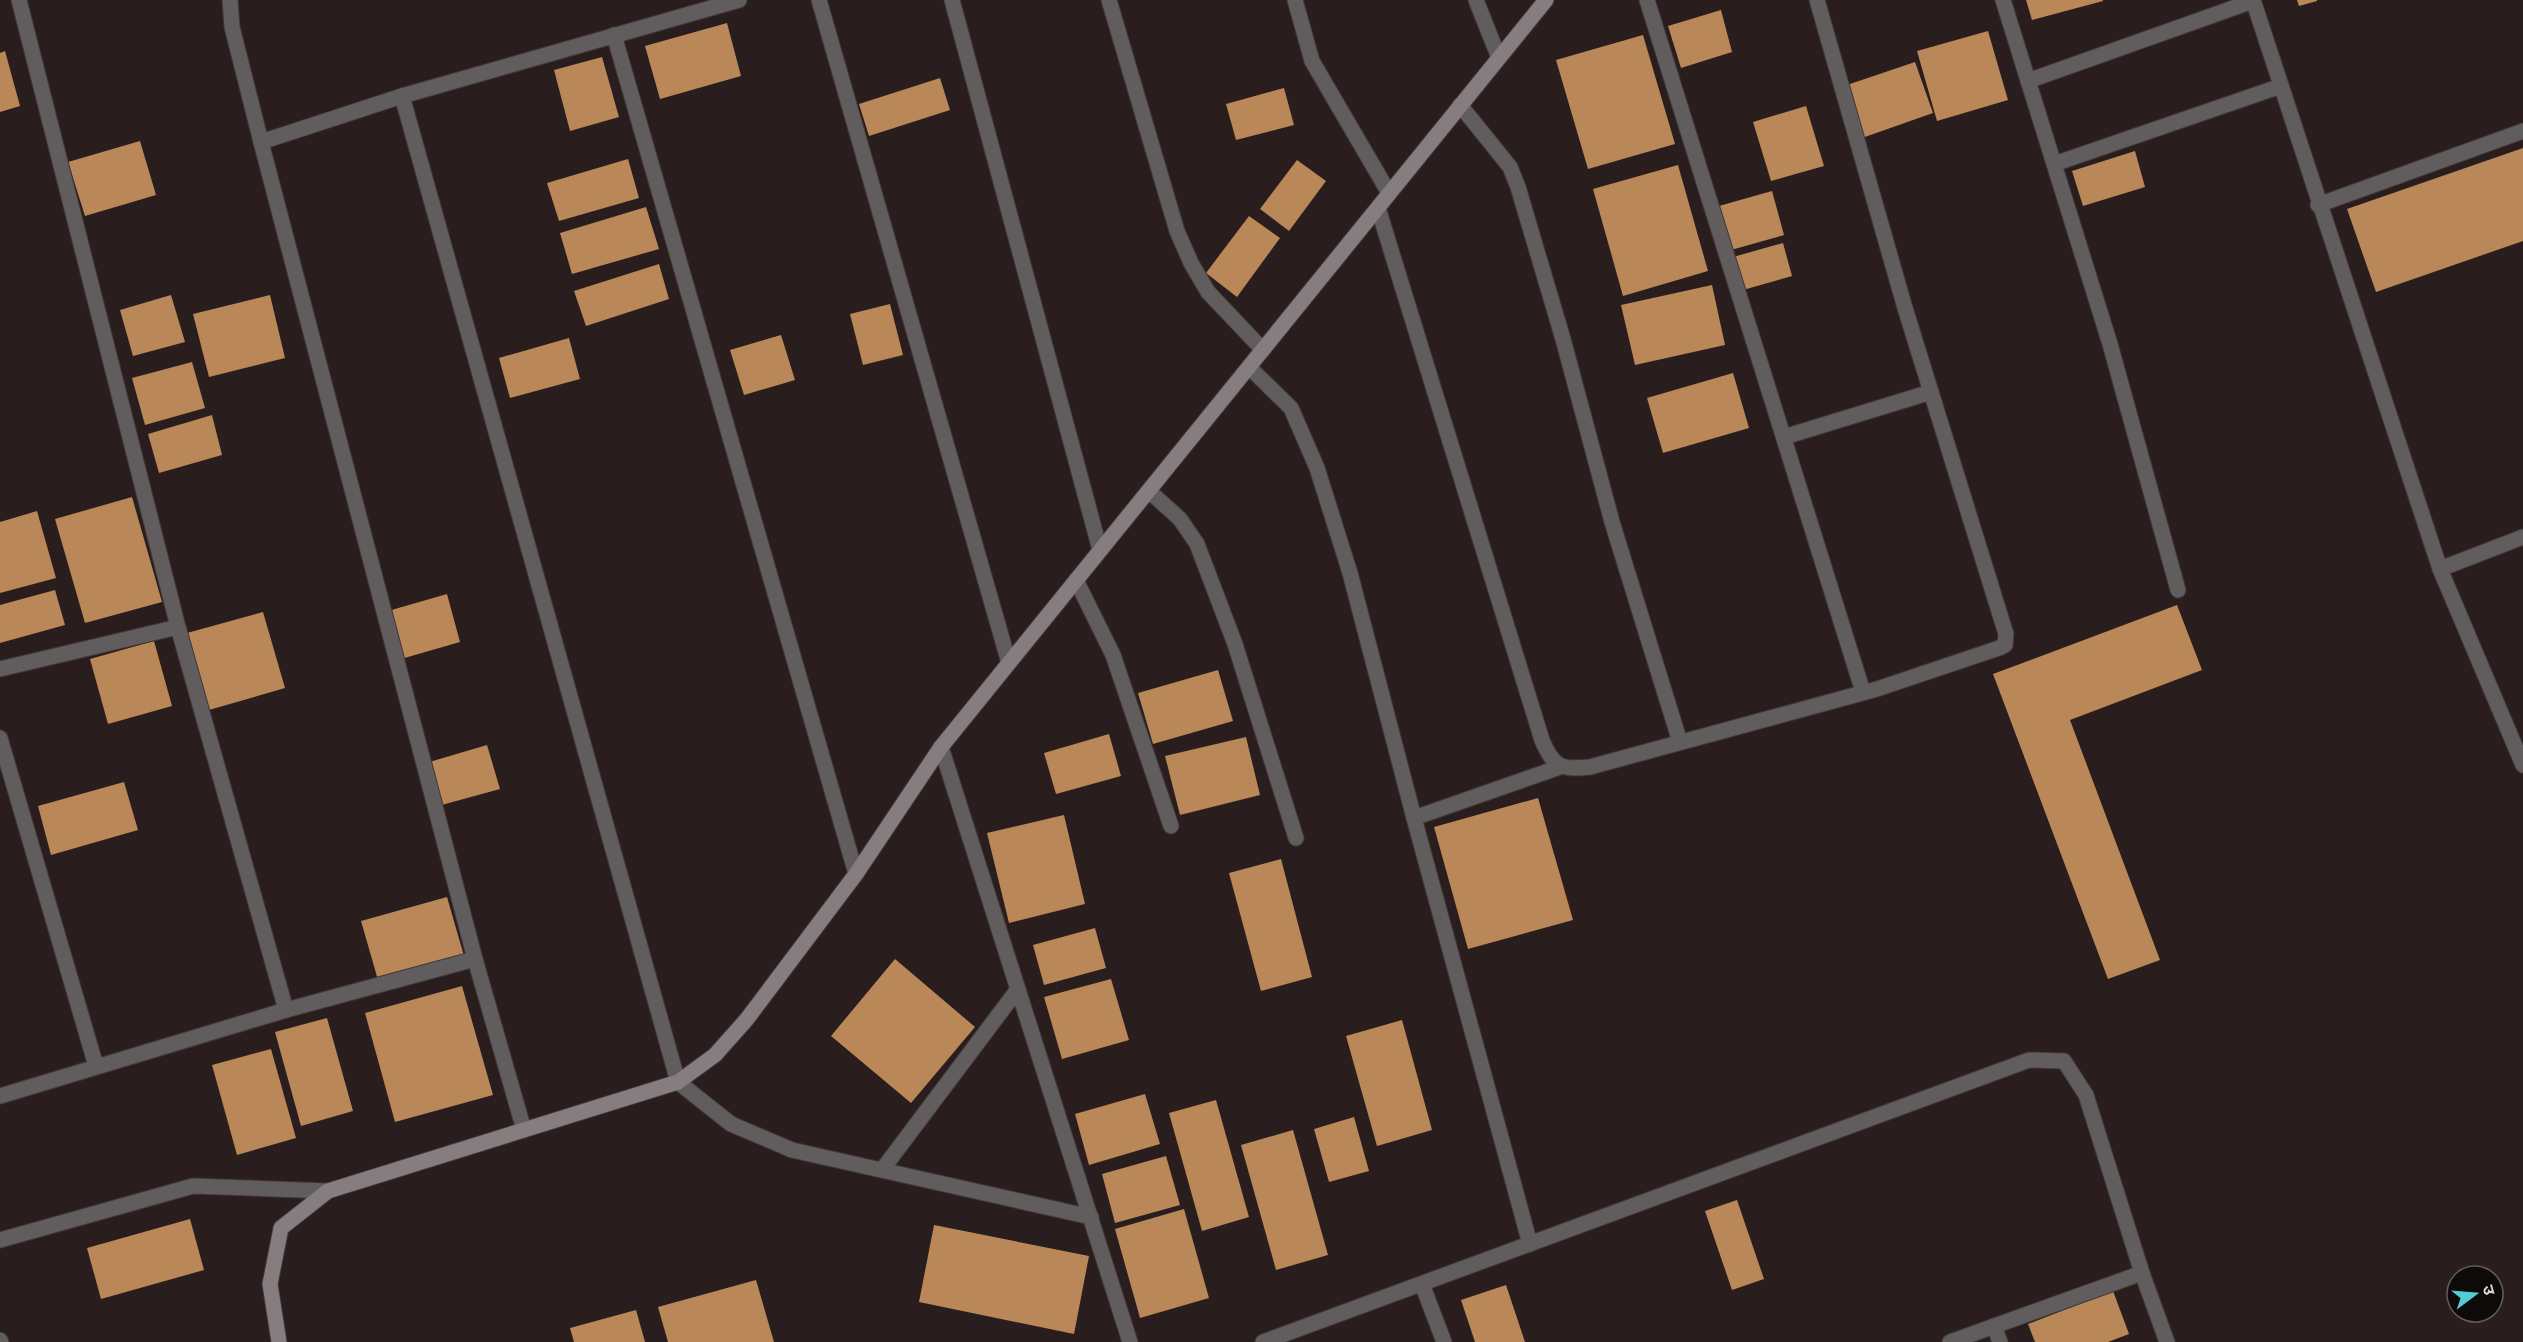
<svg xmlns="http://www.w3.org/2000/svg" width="2523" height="1342" font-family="'Source Sans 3','Noto Sans Devanagari',sans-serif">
	<rect width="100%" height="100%" fill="#291e1d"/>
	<g fill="#ba8758">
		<path d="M2026 0H2103V1L2032 20Z"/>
		<path d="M2297 0H2317V1L2299 6Z"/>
		<path d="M1721 10 1732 52 1681 68 1668 26Z"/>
		<path d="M727 23 741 76 660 99 645 46Z"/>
		<path d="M1988 31 2008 100 1937 121 1917 51Z"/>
		<path d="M1643 35 1675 144 1588 169 1556 60Z"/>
		<path d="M5 51 20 106 0 112V53Z"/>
		<path d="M602 57 619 117 570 131 554 70Z"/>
		<path d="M1915 62 1933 113 1862 138 1844 86Z"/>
		<path d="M940 78 950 110 869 136 859 104Z"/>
		<path d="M1284 88 1294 125 1236 140 1226 104Z"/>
		<path d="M1806 106 1824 166 1771 181 1753 122Z"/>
		<path d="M140 141 156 195 85 216 68 162Z"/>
		<path d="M2523 148V241L2376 292 2347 209Z"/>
		<path d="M2135 151 2145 187 2083 206 2072 171Z"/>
		<path d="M628 159 639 198 559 221 547 183Z"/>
		<path d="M1297 160 1326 181 1289 231 1260 209Z"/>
		<path d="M1678 165 1708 271 1623 296 1593 189Z"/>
		<path d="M1772 191 1784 235 1731 250 1719 206Z"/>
		<path d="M646 207 659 249 572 274 560 233Z"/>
		<path d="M1249 216 1280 238 1237 297 1206 273Z"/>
		<path d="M1783 243 1792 276 1743 290 1733 257Z"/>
		<path d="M659 264 669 299 586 326 574 291Z"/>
		<path d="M1712 285 1725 345 1635 365 1621 305Z"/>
		<path d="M171 295 185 342 133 356 120 310Z"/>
		<path d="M270 295 285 358 209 377 193 314Z"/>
		<path d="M890 304 903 355 863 365 850 314Z"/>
		<path d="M781 335 795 380 744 395 730 350Z"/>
		<path d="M569 338 580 379 510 398 499 358Z"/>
		<path d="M192 362 205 408 145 425 132 378Z"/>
		<path d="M1733 373 1749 428 1663 453 1647 398Z"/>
		<path d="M212 415 222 455 159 473 148 434Z"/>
		<path d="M132 497 162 602 85 623 55 519Z"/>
		<path d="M37 511 56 578 0 593V522Z"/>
		<path d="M55 590 65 625 0 643V605Z"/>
		<path d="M447 594 460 642 401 659 388 611Z"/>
		<path d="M2177 605 2202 670 2070 720 2160 960 2108 979 1993 674Z"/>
		<path d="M263 612 285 688 209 710 187 633Z"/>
		<path d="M154 641 172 706 108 724 90 659Z"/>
		<path d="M1218 670 1233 721 1153 744 1138 693Z"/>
		<path d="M1109 734 1121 776 1056 794 1044 753Z"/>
		<path d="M1246 737 1260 795 1180 815 1165 756Z"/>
		<path d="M487 745 500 789 438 806 426 763Z"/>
		<path d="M124 782 138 830 51 855 38 806Z"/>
		<path d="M1538 798 1573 920 1468 949 1434 827Z"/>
		<path d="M1064 815 1085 904 1009 923 987 833Z"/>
		<path d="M1281 859 1312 977 1261 991 1229 873Z"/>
		<path d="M447 897 464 956 378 980 361 921Z"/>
		<path d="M1095 928 1106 968 1044 985 1033 945Z"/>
		<path d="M895 959 975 1027 911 1103 831 1036Z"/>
		<path d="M1111 979 1129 1040 1062 1059 1044 997Z"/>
		<path d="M462 986 493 1095 395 1122 365 1013Z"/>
		<path d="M327 1018 353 1111 301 1126 275 1032Z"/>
		<path d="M1402 1020 1432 1130 1377 1146 1346 1036Z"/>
		<path d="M271 1049 296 1138 237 1155 212 1065Z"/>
		<path d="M1145 1094 1160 1144 1089 1165 1075 1114Z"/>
		<path d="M1216 1100 1249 1217 1202 1231 1169 1113Z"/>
		<path d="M1354 1117 1369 1171 1329 1182 1314 1129Z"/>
		<path d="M1293 1130 1328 1255 1276 1270 1241 1145Z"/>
		<path d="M1166 1156 1180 1205 1115 1223 1102 1174Z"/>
		<path d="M1737 1200 1764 1279 1732 1290 1705 1211Z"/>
		<path d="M1184 1209 1209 1298 1140 1318 1115 1229Z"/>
		<path d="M190 1219 204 1270 101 1299 87 1248Z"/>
		<path d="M934 1225 1089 1256 1074 1334 919 1302Z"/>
		<path d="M756 1280 774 1342H668L658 1307Z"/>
		<path d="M1506 1285 1525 1342H1475L1461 1300Z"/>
		<path d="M2113 1291 2129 1334 2108 1342H2035L2028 1324Z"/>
		<path d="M636 1310 645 1342H574L570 1328Z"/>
	</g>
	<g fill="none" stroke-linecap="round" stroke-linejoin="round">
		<defs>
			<g id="street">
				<path d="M19 0 178 627 286 1010"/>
				<path d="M230 0 232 27 261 142 475 959 524 1130"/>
				<path d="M819 0 1009 663"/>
				<path d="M952 0 1100 550"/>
				<path d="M1109 0 1177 231 1191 263 1208 292 1263 350"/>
				<path d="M1295 0 1312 61 1389 193"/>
				<path d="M1476 0 1499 58"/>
				<path d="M1647 0 1863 692"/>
				<path d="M2003 0 2110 344 2178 590"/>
				<path d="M2253 0 2440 569 2523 765"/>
				<path d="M614 35 856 874"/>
				<path d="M2028 81 2253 1"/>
				<path d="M402 96 678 1082 731 1124 792 1150 1091 1217"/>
				<path d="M1460 105 1510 167 1518 187 1563 339 1612 522 1680 742"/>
				<path d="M261 142 402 96 739 0"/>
				<path d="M2054 164 2281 86"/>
				<path d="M2318 205 2523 131"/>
				<path d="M1378 208 1542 740C1553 767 1561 770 1590 767L1877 689 1999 648 2005 645 2006 634 1905 308 1817 0"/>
				<path d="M1249 367 1291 408 1317 468 1350 573 1414 818 1560 767"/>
				<path d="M1784 437 1931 392"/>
				<path d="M1149 491 1180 519 1197 544 1235 644 1296 838"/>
				<path d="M2440 569 2523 537"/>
				<path d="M1076 580 1113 655 1171 826"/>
				<path d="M0 669 178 627"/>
				<path d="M0 738 96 1066"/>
				<path d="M941 747 1130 1342"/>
				<path d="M1414 818 1530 1244"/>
				<path d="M0 1096 286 1010 475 959"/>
				<path d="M882 1170 1018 989"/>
				<path d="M0 1240 193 1186 328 1191"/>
				<path d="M1422 1284 1444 1342"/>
				<path d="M1994 1326 2000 1342"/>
				<path d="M0 1340 1 1342"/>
				<path d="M1263 1342 2029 1060 2064 1061 2086 1095 2142 1273 2167 1342"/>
				<path d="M1950 1342 2142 1273"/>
			</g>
			<path id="secondary" d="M279 1342 270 1284 281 1228 328 1191 678 1082 715 1055 747 1019 856 874 941 747 1546 0"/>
		</defs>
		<use href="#street" stroke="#423837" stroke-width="17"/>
		<use href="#secondary" stroke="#423837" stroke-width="17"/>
		<use href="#street" stroke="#615c5e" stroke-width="15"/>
		<use href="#secondary" stroke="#867d80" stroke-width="15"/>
	</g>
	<g transform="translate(2475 1294) rotate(74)"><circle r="28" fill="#0e0a09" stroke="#615c5a" stroke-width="1.5"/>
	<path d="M0-4.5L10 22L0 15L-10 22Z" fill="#52ccd5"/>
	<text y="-9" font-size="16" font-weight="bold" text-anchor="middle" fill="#ddd6d4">उ</text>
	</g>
</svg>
